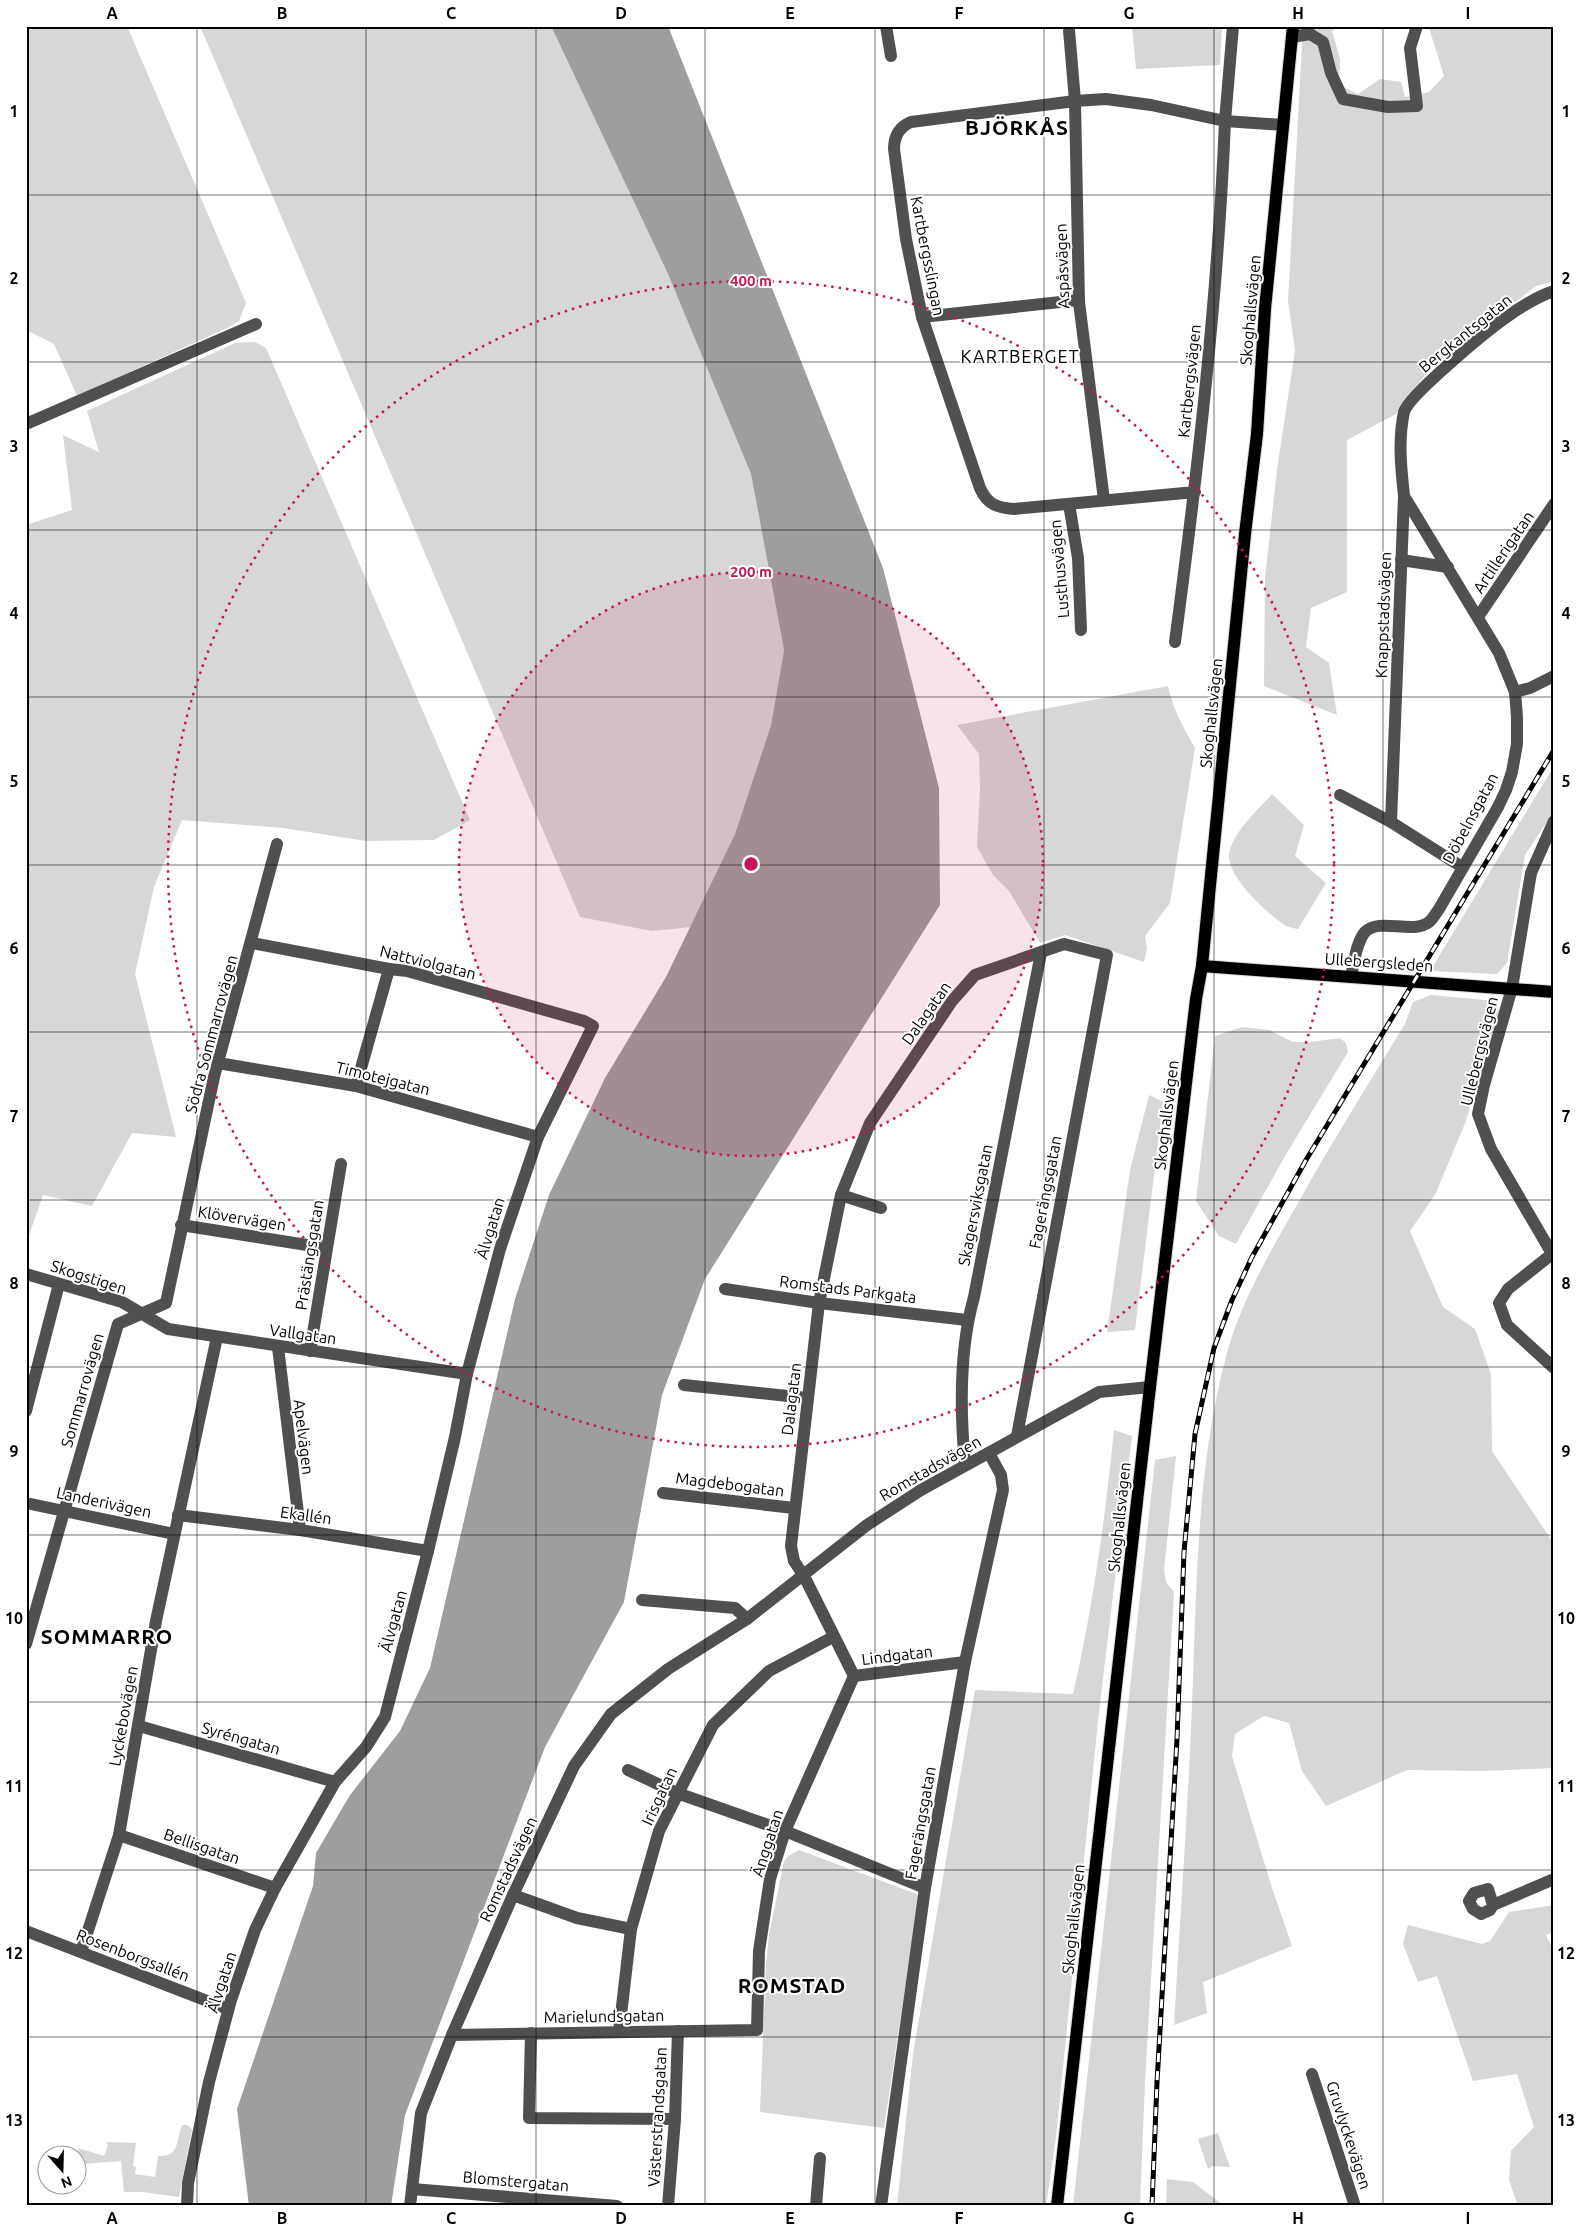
<svg xmlns="http://www.w3.org/2000/svg" width="1580" height="2232" font-family="Ubuntu,sans-serif">
	<rect width="100%" height="100%" fill="#fff"/>
	<g fill="#d7d7d7">
		<path d="M26 26H127L246 303 239 321 227 328 77 396 54 344 26 330Z"/>
		<path d="M200 26H551L668 274 751 474 784 650 771 725 735 834 691 927 652 931 580 917Z"/>
		<path d="M1132 26H1222L1220 65 1136 69Z"/>
		<path d="M1303 26H1339L1332 31 1340 59 1339 85 1358 94 1380 79 1401 82 1405 97 1429 92 1444 76 1429 28 1416 26H1554V281L1536 286 1428 371 1396 414 1347 440V592L1311 608 1306 647 1329 663 1337 715 1264 686 1265 578 1277 470 1295 350 1288 301Z"/>
		<path d="M255 342 266 348 470 820 434 840 366 841 283 828 182 820 154 887 135 974 176 1137 132 1133 92 1206 43 1195 26 1244V525L72 510 63 435 99 452 87 411 235 343Z"/>
		<path d="M1168 686C1173 709 1183 727 1195 748L1170 903 1145 936 1147 949 1144 962 1065 935 1040 943 1009 891 993 875 977 847 980 789 979 754 957 725Z"/>
		<path d="M1554 766V811L1525 855 1507 963 1497 974 1430 971Z"/>
		<path d="M1272 794 1304 825 1295 856 1326 883 1298 929C1293 928 1287 927 1283 924 1266 912 1221 872 1230 849 1238 827 1257 811 1272 794Z"/>
		<path d="M1431 995 1496 1001 1499 1011 1466 1121 1435 1195 1410 1231 1443 1307 1475 1329 1491 1374 1492 1451 1554 1544V1768L1481 1771 1407 1770 1326 1806 1302 1771 1289 1723 1264 1716 1235 1734 1232 1756 1272 1888 1292 1946 1203 1982 1207 2013 1174 2025C1180 1918 1188 1811 1192 1704 1197 1587 1196 1466 1227 1353 1241 1302 1268 1256 1294 1210 1329 1147 1367 1086 1405 1024L1413 1002Z"/>
		<path d="M1242 1027 1269 1030 1293 1042H1310L1340 1038 1346 1043 1348 1052 1285 1156 1236 1244 1219 1236 1196 1201 1215 1036Z"/>
		<path d="M1149 1095 1163 1102 1135 1330 1107 1332 1130 1170Z"/>
		<path d="M1114 1430 1132 1436 1098 1721 1056 2137 1046 2206H897L913 2054 975 1690 1073 1694C1093 1607 1105 1519 1114 1430Z"/>
		<path d="M1176 1456 1164 1570 1166 1582 1174 1592 1145 2081 1140 2206H1073L1155 1460Z"/>
		<path d="M799 1850 919 1895 884 2128 760 2112 766 1965 769 1935 784 1861 788 1856Z"/>
		<path d="M1554 1905V1931L1546 1935 1554 1951V2206H1518L1509 2180 1511 2151 1534 2127 1517 2074 1473 2081 1437 1976 1418 1982 1403 1944 1408 1925 1482 1944 1490 1941 1509 1912Z"/>
		<path d="M182 2125H187L192 2129 179 2197 142 2192H124L121 2161 80 2164 78 2148 104 2156 108 2145 106 2142 136 2143 133 2166 136 2167 135 2174 155 2177 158 2156C181 2157 175 2141 182 2125Z"/>
		<path d="M1218 2133 1230 2167 1213 2166 1208 2169 1198 2139Z"/>
		<path d="M1167 2179 1193 2182 1224 2206H1166Z"/>
	</g>
	<path fill="#9e9e9e" d="M551 26H668L883 568 939 788 940 905 705 1279 662 1395 624 1602 545 1747 405 2115 391 2206H249L237 2109 313 1886 316 1853 350 1795 400 1731 430 1668 515 1299 549 1195 605 1078 666 977 735 834 771 725 784 650 751 474 668 274Z"/>
	<g fill="none" stroke-linecap="round" stroke-linejoin="round">
		<defs>
			<g id="major">
				<path d="M1202 966 1554 992"/>
				<path d="M1057 2206 1150 1387 1196 999 1202 966 1245 534 1257 434 1265 309 1293 26"/>
			</g>
		</defs>
		<use href="#major" stroke="#dbdbdb" stroke-width="14"/>
		<g stroke="#505050" stroke-width="12">
			<path d="M886 26 891 56"/>
			<path d="M1233 26 1225 121 1283 125"/>
			<path d="M1069 30 1075 101 1079 302 1104 500"/>
			<path d="M1292 37 1310 34 1323 42 1331 73 1343 99 1388 107 1417 106 1410 48 1417 26"/>
			<path d="M922 317 1079 300"/>
			<path d="M26 424 256 324"/>
			<path d="M1069 504 1078 558 1081 630"/>
			<path d="M1401 560 1448 567"/>
			<path d="M1478 617 1554 504"/>
			<path d="M1175 642C1198 469 1218 295 1225 121L1151 105 1106 99 1075 101 911 122C899 127 894 136 894 149L906 239 922 317 980 488C987 504 997 508 1014 509L1195 492"/>
			<path d="M1515 692 1530 688 1554 676"/>
			<path d="M1340 795 1391 822 1462 867"/>
			<path d="M1554 821 1531 873 1512 988 1484 1085 1478 1114 1491 1149 1554 1257"/>
			<path d="M1391 822 1404 496C1401 468 1398 440 1404 412 1409 395 1486 332 1504 319 1519 308 1536 297 1554 291"/>
			<path d="M1351 976C1354 964 1356 942 1365 932 1380 917 1412 935 1429 922 1433 919 1436 913 1439 909L1498 807 1506 790 1512 772 1517 744V717L1515 692 1499 653 1404 496"/>
			<path d="M218 1063 356 1086 538 1137"/>
			<path d="M356 1086 389 969"/>
			<path d="M841 1195 881 1208"/>
			<path d="M181 1225 326 1248"/>
			<path d="M1552 1254 1508 1289 1499 1303 1507 1325 1554 1368"/>
			<path d="M26 1274 122 1302 168 1329 467 1374"/>
			<path d="M725 1289 819 1303 967 1320"/>
			<path d="M278 1347 300 1530"/>
			<path d="M310 1351 341 1164"/>
			<path d="M684 1385 807 1398"/>
			<path d="M26 1411 59 1284"/>
			<path d="M965 1465C960 1411 959 1350 974 1297L1041 953"/>
			<path d="M663 1493 794 1508"/>
			<path d="M26 1503 174 1534"/>
			<path d="M178 1515 300 1530 428 1551"/>
			<path d="M642 1600 735 1608 747 1619"/>
			<path d="M26 1644 118 1324 166 1303 214 1077 277 844"/>
			<path d="M965 1662 854 1676 804 1576 794 1561 791 1546 819 1303 841 1195 870 1123 952 1001 975 975 1064 944 1107 955 1017 1436"/>
			<path d="M139 1726 335 1782"/>
			<path d="M628 1770 677 1793 785 1831 925 1888"/>
			<path d="M119 1835 275 1888"/>
			<path d="M513 1895 577 1918 631 1929"/>
			<path d="M1493 1905 1488 1889 1474 1893 1469 1901 1473 1909 1481 1914 1490 1910 1493 1905 1554 1879"/>
			<path d="M26 1931 228 2009"/>
			<path d="M81 1952 119 1835 156 1621 217 1337"/>
			<path d="M619 2032 631 1929 659 1831 713 1725 769 1671 833 1637"/>
			<path d="M531 2033 529 2118 675 2119"/>
			<path d="M452 2035 757 2030 759 1951 770 1879 785 1831 854 1676"/>
			<path d="M1312 2074 1355 2206"/>
			<path d="M412 2189 617 2206"/>
			<path d="M187 2206 188 2183 209 2082 231 2000 255 1930 275 1888 335 1782 366 1747 385 1717 428 1551 455 1437 467 1374 500 1249 538 1137 593 1026 584 1021 407 971 389 969 252 943"/>
			<path d="M410 2206 421 2113 452 2035 513 1895 574 1766 611 1714 668 1669 747 1619 867 1525 921 1490 1099 1392 1150 1387"/>
			<path d="M668 2206 675 2119 678 2031"/>
			<path d="M816 2206 820 2158"/>
			<path d="M881 2206 925 1888 965 1662 1003 1490 1001 1475 989 1453"/>
		</g>
		<use href="#major" stroke="#000" stroke-width="12"/>
		<defs>
			<path id="rail" d="M1152 2206 1157 2082 1177 1739 1184 1552 1195 1434 1214 1348 1232 1300 1252 1257 1306 1160 1554 750"/>
		</defs>
		<use href="#rail" stroke="#000" stroke-width="5"/>
		<use href="#rail" stroke="#fff" stroke-width="3" stroke-dasharray="9" stroke-linecap="butt"/>
	</g>
	<path fill="none" stroke="#000" stroke-width="1" stroke-opacity="0.55" d="M197 26V2206M366 26V2206M536 26V2206M705 26V2206M875 26V2206M1044 26V2206M1214 26V2206M1383 26V2206M26 195H1554M26 362H1554M26 530H1554M26 697H1554M26 865H1554M26 1032H1554M26 1200H1554M26 1367H1554M26 1535H1554M26 1702H1554M26 1870H1554M26 2037H1554"/>
	<circle cx="751" cy="864" r="292" fill="#c2185b" fill-opacity=".12"/>
	<g fill="none" stroke="#c2185b" stroke-width="2.5" stroke-dasharray="2.5 5">
		<circle cx="751" cy="864" r="292"/>
		<circle cx="751" cy="864" r="583"/>
	</g>
	<g text-anchor="middle" dominant-baseline="central" stroke-width="4" stroke-linejoin="round" paint-order="stroke">
		<g font-size="16" fill="#000" stroke="#fff">
			<text transform="translate(928 256) rotate(79)">Kartbergsslingan</text>
			<text transform="translate(1062 266) rotate(-92)">Aspåsvägen</text>
			<text transform="translate(1250 310) rotate(-85)">Skoghallsvägen</text>
			<text transform="translate(1465 333) rotate(-39)">Bergkantsgatan</text>
			<text transform="translate(1189 381) rotate(-84)">Kartbergsvägen</text>
			<text transform="translate(1503 552) rotate(-56)">Artillerigatan</text>
			<text transform="translate(1059 569) rotate(-95)">Lusthusvägen</text>
			<text transform="translate(1383 615) rotate(-88)">Knappstadsvägen</text>
			<text transform="translate(1211 713) rotate(-84)">Skoghallsvägen</text>
			<text transform="translate(1470 818) rotate(-62)">Döbelnsgatan</text>
			<text transform="translate(428 962) rotate(14)">Nattviolgatan</text>
			<text transform="translate(1379 962) rotate(4)">Ullebergsleden</text>
			<text transform="translate(926 1013) rotate(-55)">Dalagatan</text>
			<text transform="translate(211 1034) rotate(-75)">Södra Sommarrovägen</text>
			<text transform="translate(1479 1051) rotate(-76)">Ullebergsvägen</text>
			<text transform="translate(383 1078) rotate(14)">Timotejgatan</text>
			<text transform="translate(1166 1115) rotate(-83)">Skoghallsvägen</text>
			<text transform="translate(1045 1192) rotate(-79)">Fagerängsgatan</text>
			<text transform="translate(975 1205) rotate(-79)">Skagersviksgatan</text>
			<text transform="translate(242 1218) rotate(9)">Klövervägen</text>
			<text transform="translate(490 1228) rotate(-73)">Älvgatan</text>
			<text transform="translate(309 1255) rotate(-81)">Prästängsgatan</text>
			<text transform="translate(89 1277) rotate(18)">Skogstigen</text>
			<text transform="translate(848 1289) rotate(7)">Romstads Parkgata</text>
			<text transform="translate(303 1334) rotate(8)">Vallgatan</text>
			<text transform="translate(82 1390) rotate(-74)">Sommarrovägen</text>
			<text transform="translate(791 1399) rotate(-83)">Dalagatan</text>
			<text transform="translate(304 1437) rotate(83)">Apelvägen</text>
			<text transform="translate(930 1468) rotate(-30)">Romstadsvägen</text>
			<text transform="translate(730 1484) rotate(7)">Magdebogatan</text>
			<text transform="translate(104 1502) rotate(12)">Landerivägen</text>
			<text transform="translate(306 1515) rotate(8)">Ekallén</text>
			<text transform="translate(1119 1517) rotate(-84)">Skoghallsvägen</text>
			<text transform="translate(393 1621) rotate(-75)">Älvgatan</text>
			<text transform="translate(897 1655) rotate(-7)">Lindgatan</text>
			<text transform="translate(123 1716) rotate(-80)">Lyckebovägen</text>
			<text transform="translate(241 1738) rotate(16)">Syréngatan</text>
			<text transform="translate(659 1796) rotate(-65)">Irisgatan</text>
			<text transform="translate(920 1823) rotate(-80)">Fagerängsgatan</text>
			<text transform="translate(767 1843) rotate(-72)">Änggatan</text>
			<text transform="translate(202 1846) rotate(19)">Bellisgatan</text>
			<text transform="translate(508 1869) rotate(-65)">Romstadsvägen</text>
			<text transform="translate(1073 1919) rotate(-84)">Skoghallsvägen</text>
			<text transform="translate(133 1955) rotate(21)">Rosenborgsallén</text>
			<text transform="translate(221 1982) rotate(-72)">Älvgatan</text>
			<text transform="translate(604 2016) rotate(-1)">Marielundsgatan</text>
			<text transform="translate(657 2117) rotate(-87)">Västerstrandsgatan</text>
			<text transform="translate(1349 2135) rotate(72)">Gruvlyckevägen</text>
			<text transform="translate(516 2181) rotate(5)">Blomstergatan</text>
		</g>
		<g font-size="18" letter-spacing="1" fill="#000" stroke="#fff">
			<text x="1020" y="356">KARTBERGET</text>
		</g>
		<g font-size="21" font-weight="bold" letter-spacing="1" fill="#000" stroke="#fff">
			<text x="1017" y="127">BJÖRKÅS</text>
			<text x="107" y="1636">SOMMARRO</text>
			<text x="792" y="1985">ROMSTAD</text>
		</g>
	</g>
	<circle cx="751" cy="864" r="8" fill="#c2185b" stroke="#fff" stroke-width="2.5"/>
	<g font-size="15" text-anchor="middle" font-weight="bold" fill="#c2185b" stroke="#fff" stroke-width="4" stroke-linejoin="round" paint-order="stroke">
		<text x="751" y="286">400 m</text>
		<text x="751" y="577">200 m</text>
	</g>
	<rect width="1580" height="2232" fill="none" stroke="#ffffff" stroke-width="55"/>
	<g transform="translate(62 2170) rotate(160)"><circle r="24" fill="#ffffff" stroke="#999999"/>
	<path d="M0-4L9 19L0 12L-9 19Z" fill="#000000"/>
	<text y="-8" font-size="14" font-weight="bold" text-anchor="middle" fill="#000000">N</text>
	</g>
	<rect x="28" y="28" width="1524" height="2176" fill="none" stroke="#000" stroke-width="2"/>
	<g font-size="16" text-anchor="middle" font-weight="bold" fill="#000">
		<text x="112" y="19">A</text>
		<text x="282" y="19">B</text>
		<text x="451" y="19">C</text>
		<text x="621" y="19">D</text>
		<text x="790" y="19">E</text>
		<text x="959" y="19">F</text>
		<text x="1129" y="19">G</text>
		<text x="1298" y="19">H</text>
		<text x="1468" y="19">I</text>
		<text x="14" y="117">1</text>
		<text x="1566" y="117">1</text>
		<text x="14" y="284">2</text>
		<text x="1566" y="284">2</text>
		<text x="14" y="452">3</text>
		<text x="1566" y="452">3</text>
		<text x="14" y="619">4</text>
		<text x="1566" y="619">4</text>
		<text x="14" y="787">5</text>
		<text x="1566" y="787">5</text>
		<text x="14" y="954">6</text>
		<text x="1566" y="954">6</text>
		<text x="14" y="1122">7</text>
		<text x="1566" y="1122">7</text>
		<text x="14" y="1289">8</text>
		<text x="1566" y="1289">8</text>
		<text x="14" y="1457">9</text>
		<text x="1566" y="1457">9</text>
		<text x="14" y="1624">10</text>
		<text x="1566" y="1624">10</text>
		<text x="14" y="1792">11</text>
		<text x="1566" y="1792">11</text>
		<text x="14" y="1959">12</text>
		<text x="1566" y="1959">12</text>
		<text x="14" y="2126">13</text>
		<text x="1566" y="2126">13</text>
		<text x="112" y="2224">A</text>
		<text x="282" y="2224">B</text>
		<text x="451" y="2224">C</text>
		<text x="621" y="2224">D</text>
		<text x="790" y="2224">E</text>
		<text x="959" y="2224">F</text>
		<text x="1129" y="2224">G</text>
		<text x="1298" y="2224">H</text>
		<text x="1468" y="2224">I</text>
	</g>
</svg>
